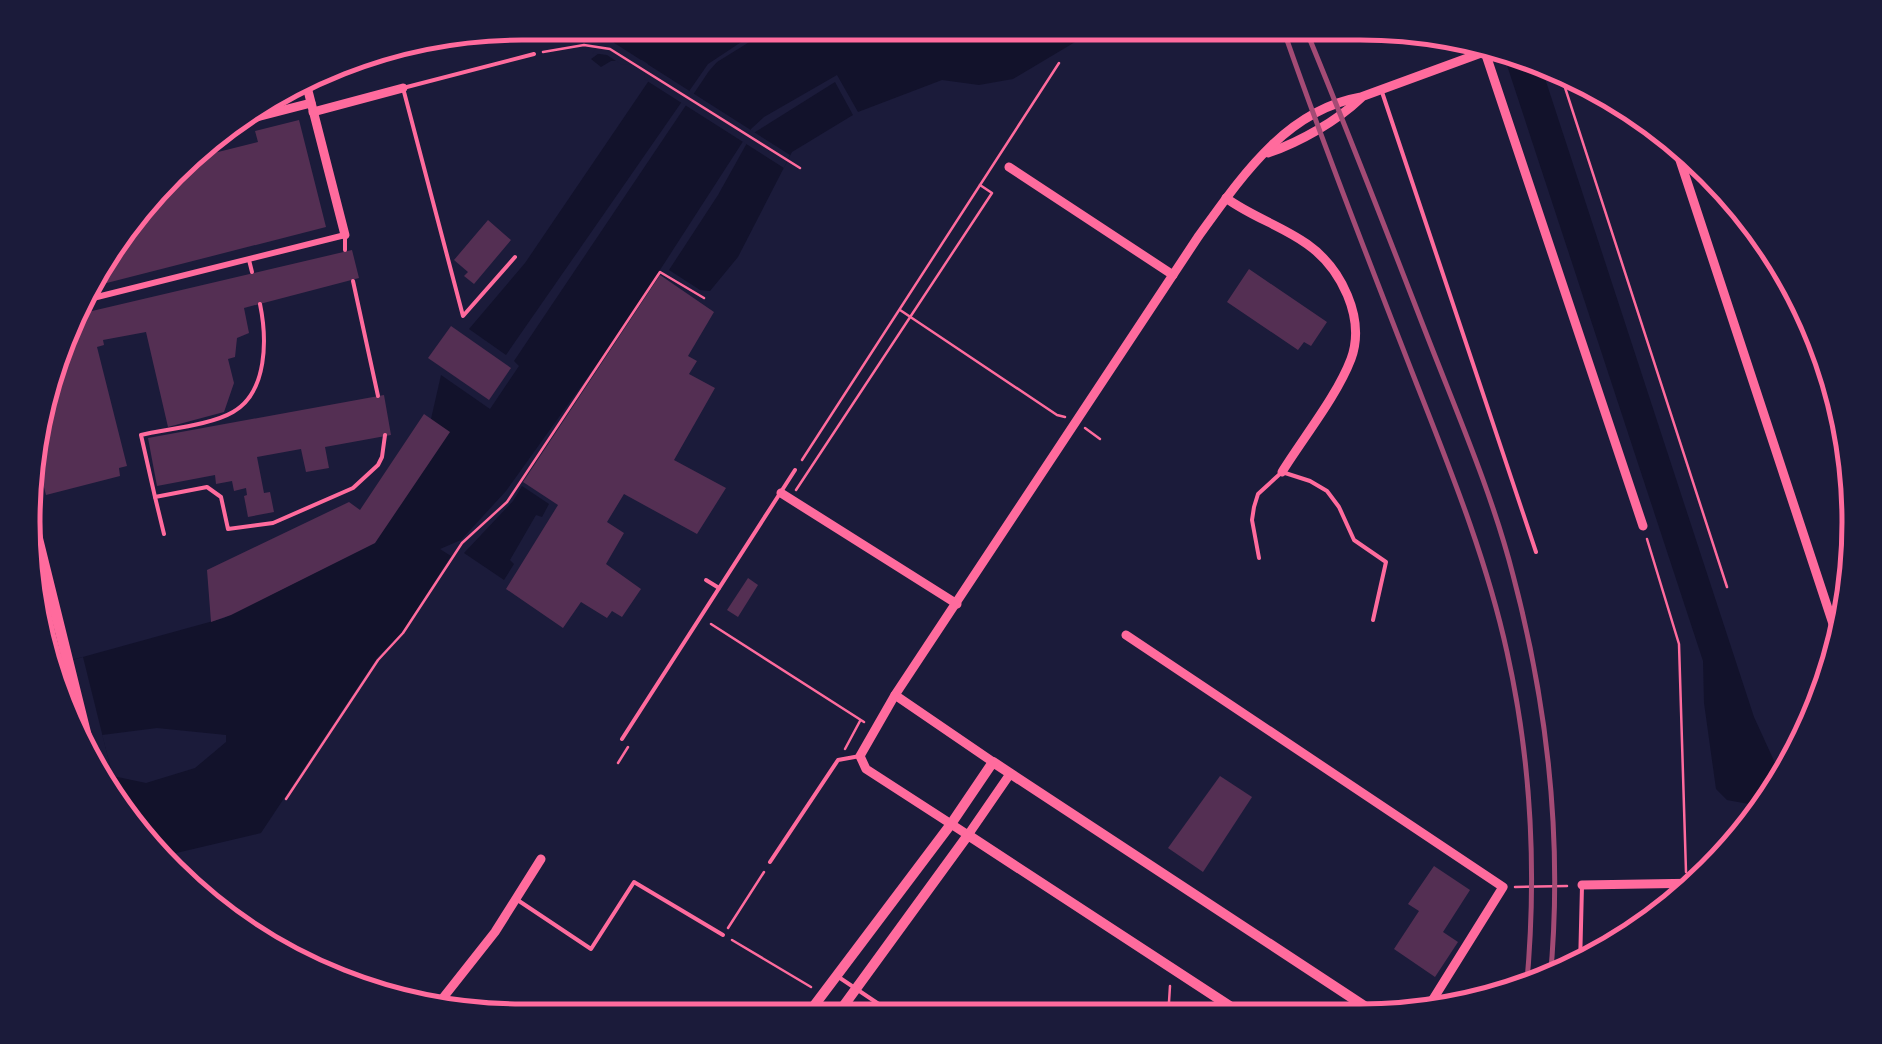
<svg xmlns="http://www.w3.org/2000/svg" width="1882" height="1044" font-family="Helvetica,sans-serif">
	<rect width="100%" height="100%" fill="#1b1b3a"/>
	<g fill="#12122b" fill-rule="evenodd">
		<path d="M694 23H770L708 64 506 355 469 329 525 263 650 79 648 64 642 60 611 61 601 67 591 59 617 40Z"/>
		<path d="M780 23H1107L1013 79 979 85 942 80 858 112 837 75 764 117 751 129 620 332 506 491 461 540 440 549 451 556 403 631 377 658 261 833 155 858 146 851 60 713 50 666 224 618 375 543 431 419 441 375 490 409 519 366 514 361 709 71 717 62ZM157 728 226 735V742L195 768 146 783 113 776 102 735Z"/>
		<path d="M1500 44 1539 60 1754 717 1781 776 1792 773 1765 807 1727 800 1716 789 1704 703 1703 661Z"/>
		<path d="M835 82 853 115 792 152 738 257 710 291 700 290 669 270 718 195 752 134Z"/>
		<path d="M522 486 549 504 542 517 536 515 510 560 514 564 504 580 464 553 513 501Z"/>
	</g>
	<g fill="#1b1b3a">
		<path d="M608 39 790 155 784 168 644 79 645 72 640 64 622 65 607 55 592 53Z"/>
		<path d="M83 657 121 810 70 728 54 665Z"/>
	</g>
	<g fill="#542f53">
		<path d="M299 120 326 227 87 288 107 244 186 160 258 142 255 131Z"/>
		<path d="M488 220 511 240 474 284 464 276 468 272 454 260Z"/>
		<path d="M352 250 359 278 244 308 249 333 237 338 235 357 228 359 234 383 224 412 168 427 146 332 103 340 104 345 97 347 127 466 119 468 120 476 46 495 34 449 40 392 75 315Z"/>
		<path d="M1249 269 1327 322 1311 346 1304 342 1298 350 1227 302Z"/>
		<path d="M660 275 714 312 688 356 697 361 689 374 715 388 674 460 726 488 697 534 624 494 607 522 624 533 606 564 641 589 622 617 612 611 607 618 581 602 563 628 506 589 558 505 523 482Z"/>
		<path d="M451 326 511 368 489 400 428 358Z"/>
		<path d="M384 395 391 435 325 447 329 468 306 472 301 449 257 457 264 493 270 492 274 512 248 517 244 496 247 495 246 488 234 491 232 481 216 484 215 475 157 486 148 438Z"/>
		<path d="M424 414 450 432 375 543 231 615 211 622 207 570 349 502 360 510Z"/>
		<path d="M748 578 758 585 738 617 727 610Z"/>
		<path d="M1220 776 1252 797 1203 872 1168 848Z"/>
		<path d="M1434 866 1470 890 1443 932 1458 942 1435 977 1394 949 1419 911 1408 904Z"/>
	</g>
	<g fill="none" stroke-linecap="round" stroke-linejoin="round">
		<g stroke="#ff6b9d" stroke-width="2.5">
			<path d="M543 52 584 45 610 49 800 168"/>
			<path d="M1505 60 1522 53"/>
			<path d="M1559 69 1727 587"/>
			<path d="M900 310 1057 415 1065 417"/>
			<path d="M1085 428 1100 439"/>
			<path d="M802 460 1059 63"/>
			<path d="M796 490 992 193 980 185"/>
			<path d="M1647 539 1679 644 1686 872"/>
			<path d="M711 624 864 722"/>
			<path d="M845 749 860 721"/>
			<path d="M618 763 628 747"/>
			<path d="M286 799 378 660 403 633 462 543 507 502 660 272 704 298"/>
			<path d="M1515 887 1567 886"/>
			<path d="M728 928 764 872"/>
			<path d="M732 940 811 987"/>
			<path d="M1158 1018 1169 1002 1170 986"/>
		</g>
		<g stroke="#ff6b9d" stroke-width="4">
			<path d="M1382 92 1536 552"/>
			<path d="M345 235V250"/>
			<path d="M515 257 463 316 403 88 534 54"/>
			<path d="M249 260 252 272"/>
			<path d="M353 281 378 396"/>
			<path d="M155 497 141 435C167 429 211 425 233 412 268 392 267 338 260 304"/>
			<path d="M164 534 155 497 207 487 221 497 228 529 273 523 353 488 378 465 382 457 385 435"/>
			<path d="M1259 558 1252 520 1254 507 1258 494 1282 472 1310 481 1327 491 1339 507 1354 540 1386 562 1373 620"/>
			<path d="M706 580 719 588"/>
			<path d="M622 739 795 470"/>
			<path d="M770 862 838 760 860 756"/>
			<path d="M516 899 591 949 634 882 723 935"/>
			<path d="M1580 966 1582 886"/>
			<path d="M837 976 901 1019"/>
		</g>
		<path stroke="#ff6b9d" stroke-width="6" d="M81 301 345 235"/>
		<g stroke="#ff6b9d" stroke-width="9">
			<path d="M1485 52 1643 526"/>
			<path d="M305 79 345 235"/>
			<path d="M313 112 403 88"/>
			<path d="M217 127 311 103"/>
			<path d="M1676 148 1838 639"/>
			<path d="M1268 153C1300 142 1337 121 1361 98"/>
			<path d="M1009 167 1173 275"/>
			<path d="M1226 198C1252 217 1282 226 1307 244 1341 268 1366 318 1351 359 1337 396 1303 438 1282 472"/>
			<path d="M781 493 957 604"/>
			<path d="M1126 635 1503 887 1422 1017"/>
			<path d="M895 695 1198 237C1240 179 1285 110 1361 97L1503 45"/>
			<path d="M993 762 895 695 860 756 866 769 968 835 1010 774"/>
			<path d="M1582 885 1704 883"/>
			<path d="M435 1008 495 932 541 859"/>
		</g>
		<g stroke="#ff6b9d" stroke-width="10">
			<path d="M804 1019 951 824 993 762 1381 1017"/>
			<path d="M834 1019 968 835 1248 1018"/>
		</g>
		<g stroke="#ff6b9d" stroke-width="11">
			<path d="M29 504 94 767"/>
			<path d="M389 1003 426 1006 446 1013"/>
		</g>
		<g stroke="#a44b75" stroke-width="5">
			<path d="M1281 23C1322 141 1367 256 1412 372 1448 464 1486 556 1507 652 1532 764 1537 879 1526 992"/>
			<path d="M1303 23C1346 126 1386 230 1426 333 1457 413 1492 493 1513 575 1548 707 1563 845 1550 981"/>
		</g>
	</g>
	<path d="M0 0H1882V1044H0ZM522 40H1360A482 482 0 0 1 1842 522V522A482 482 0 0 1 1360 1004H522A482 482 0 0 1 40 522V522A482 482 0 0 1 522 40Z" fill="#1b1b3a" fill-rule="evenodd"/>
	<path fill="none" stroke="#ff6b9d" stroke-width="5" d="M522 40H1360A482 482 0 0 1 1842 522V522A482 482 0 0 1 1360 1004H522A482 482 0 0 1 40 522V522A482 482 0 0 1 522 40Z"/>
</svg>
